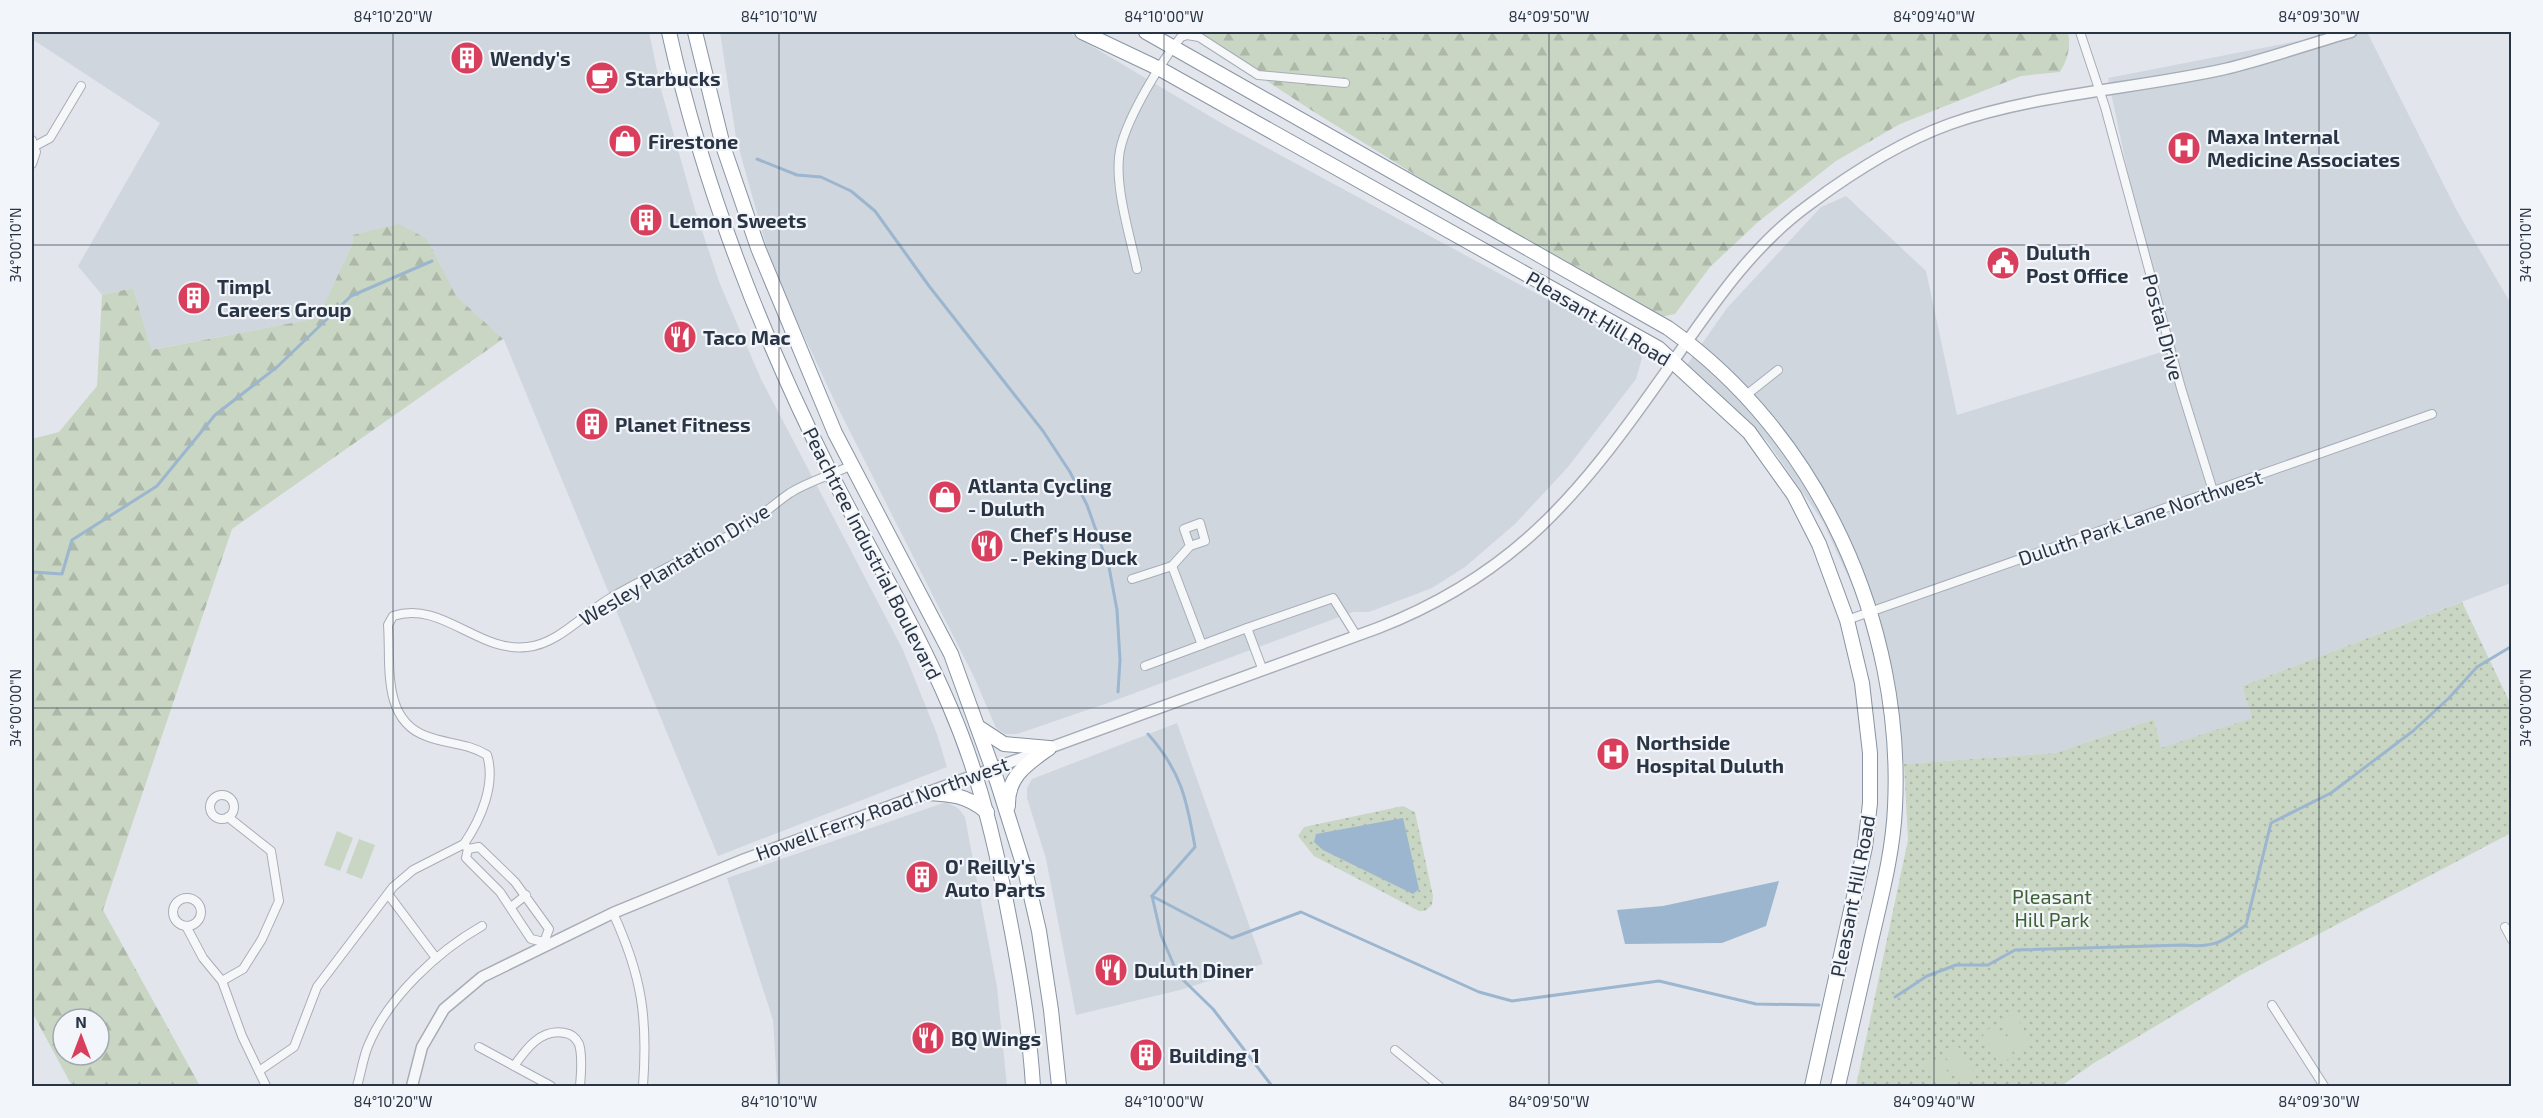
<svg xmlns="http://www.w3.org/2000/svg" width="2543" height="1118" font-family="'Exo 2',sans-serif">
	<defs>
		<pattern id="green-dots" width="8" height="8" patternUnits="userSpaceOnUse" patternTransform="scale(1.5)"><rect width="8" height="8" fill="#c9d6c3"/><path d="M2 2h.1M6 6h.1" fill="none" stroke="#adb8a9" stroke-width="1.8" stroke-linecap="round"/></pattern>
		<pattern id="forest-firs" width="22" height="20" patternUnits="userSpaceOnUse" patternTransform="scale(1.5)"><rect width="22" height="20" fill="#c9d6c3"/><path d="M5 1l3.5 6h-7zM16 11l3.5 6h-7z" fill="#adb8a9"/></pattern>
	</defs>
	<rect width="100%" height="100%" fill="#e2e6ec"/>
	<g fill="#d0d6de">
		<path d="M32 32H649L661 89 695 210 720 284 761 379 903 650 937 734 947 767 718 856 504 340 455 296 427 239 353 235 352 245 319 318 150 350 133 288 102 295 78 266 160 123 32 39Z"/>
		<path d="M720 32H1068L1223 124 1637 348 1642 358 1636 379 1568 467 1515 524 1465 567 1432 588 1369 612H1353L1108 703 1017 734H1005L996 728 974 677 835 402 773 270 736 138Z"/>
		<path d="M2344 32H2367L2457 211 2511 304V583L2242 686 2252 718 2161 749 2154 719 2055 753 1904 764 1885 706 1862 607 1823 522 1767 441 1687 365 1727 308 1821 207 1846 196 1926 271 1957 415 2165 351 2108 78Z"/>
		<path d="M1177 723 1263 964 1180 990 1076 1015 1046 859 1027 798V788L1032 779Z"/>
		<path d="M946 802 958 808 965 817 997 987 1007 1086H777L773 1020 727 878Z"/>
	</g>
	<g fill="url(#green-dots)">
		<path d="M1340 32H1389L1384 40Z"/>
		<path d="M2462 602 2511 705V833L2241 975 2094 1063 2061 1086H1856L1908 840 1904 764 2055 753 2154 719 2161 748 2252 718 2242 686Z"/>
		<path d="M1403 806 1415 812 1416 817 1433 896 1432 905 1425 911H1419L1314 856 1298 836 1304 827Z"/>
	</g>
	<g fill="url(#forest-firs)" fill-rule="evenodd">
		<path d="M1193 32H1340L1384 40 1389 32H2068C2071 46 2068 59 2060 72L2021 76 1900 124 1836 161 1758 222 1710 267 1675 314 1661 317 1478 214 1311 110Z"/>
		<path d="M399 224 427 239 456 296 503 339 232 529 103 910 200 1086H72L32 1012V439L59 432 97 386 102 295 133 288 151 350 318 318 352 245 353 235ZM63 1019H99V1055H63Z"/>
	</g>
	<g fill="#c9d6c3">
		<path d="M337 831 353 838 340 871 324 865Z"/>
		<path d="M359 839 375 845 362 879 346 873Z"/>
		<path d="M2015 1014 2032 1045 2018 1053 2000 1022Z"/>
		<path d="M1996 1025 2014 1056 1999 1064 1982 1033Z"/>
		<path d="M1958 1046 1976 1077 1961 1085 1944 1054Z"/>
		<path d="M1939 1057 1956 1086H1937L1925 1065Z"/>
	</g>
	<g fill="#9bb6ce">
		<path d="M1403 818 1419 889 1413 894 1323 850 1314 842 1316 834Z"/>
		<path d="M1779 881 1766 926 1722 943 1625 944 1617 910 1663 906Z"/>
	</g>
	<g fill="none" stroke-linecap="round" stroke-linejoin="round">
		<g stroke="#9bb6ce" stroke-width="3">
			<path d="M757 159 797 175 821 177 851 191 875 211 929 286 1043 431 1070 472 1087 505 1109 567 1117 610 1120 660 1118 692"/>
			<path d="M32 572 62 574 72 540 157 486 215 415 277 367 351 296 432 261"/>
			<path d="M1148 734C1181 771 1187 800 1195 847L1152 896"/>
			<path d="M1152 896 1232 938 1301 912 1479 992 1512 1001 1659 981 1756 1004 1819 1005"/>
			<path d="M1152 896 1161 935 1178 975 1213 1009 1272 1086"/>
			<path d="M1895 997 1927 976 1956 965H1988L2015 950 2184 945C2214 948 2222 942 2246 925L2271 823 2331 793 2413 731 2449 698 2477 667 2512 646"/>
		</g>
		<defs>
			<g id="minor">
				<path d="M2080 32 2105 107 2181 388 2213 491"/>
				<path d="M32 140 36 152 32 164"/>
				<path d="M35 146 50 138 81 86"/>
				<path d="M1137 269C1130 235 1112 180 1121 146 1129 115 1160 63 1181 37L1187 35 1199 37 1258 75 1345 83"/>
				<path d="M1745 396 1778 370"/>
				<path d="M1172 566 1190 546 1205 541 1200 523 1184 529 1190 546"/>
				<path d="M1132 579 1172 566 1202 645"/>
				<path d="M1847 620 2432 414"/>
				<path d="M1247 628 1333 598 1356 635"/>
				<path d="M1145 666 1247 628 1262 668"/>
				<circle cx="222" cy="807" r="12"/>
				<path d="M468 849 479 847 515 882 549 929 544 942"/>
				<path d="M388 894 436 958"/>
				<circle cx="187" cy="912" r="14"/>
				<path d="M511 907 526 895"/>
				<path d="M613 913C642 976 648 1018 643 1086"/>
				<path d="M186 926 203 958 222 981 242 1036 266 1086"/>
				<path d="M2505 927 2512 940"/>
				<path d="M547 946 544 942 531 939 500 892 466 858 468 849 464 844C481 819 496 784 487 755 468 743 446 744 426 736 381 720 391 662 388 625L393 616C442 600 478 653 527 647 559 644 585 612 612 597 656 572 702 551 746 526 761 517 775 503 790 493 809 481 832 475 852 465"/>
				<path d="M222 981 243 969 262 939 279 901 271 851 228 817"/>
				<path d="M2272 1005 2324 1086"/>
				<path d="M479 1047 551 1086"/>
				<path d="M1395 1050 1439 1086"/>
				<path d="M514 1066C526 1049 541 1028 565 1033 572 1034 576 1038 579 1044 583 1057 581 1074 580 1086"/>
				<path d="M259 1071 294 1047 317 987 393 887 413 870 464 844"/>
				<path d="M357 1086C361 1073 363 1058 368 1046 388 997 438 951 482 926"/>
			</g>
			<path id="tertiary" d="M412 1086 422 1047 444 1009 482 977 613 913 745 859 1378 628C1514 575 1579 495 1660 380 1705 317 1746 250 1810 204 1853 172 1900 142 1950 124 2034 94 2136 89 2225 69 2267 59 2309 44 2351 32"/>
			<g id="trunk">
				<path d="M669 32C703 186 761 335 832 476 871 553 916 627 950 707 976 767 992 828 1004 891 1017 956 1029 1021 1033 1086"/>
				<path d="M695 32 723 146 758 248 835 433 951 654 997 781 1025 870 1039 931 1051 1010 1059 1086"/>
				<path d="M1082 32 1160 69 1658 348 1749 432 1794 495 1819 544 1847 620 1862 683 1870 753V803L1865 847 1812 1086"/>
				<path d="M1146 32 1668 328C1819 435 1904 624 1895 807 1893 853 1881 897 1871 941 1860 989 1849 1038 1838 1086"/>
				<path d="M978 727 1004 744 1049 748"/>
				<path d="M925 793C951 794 967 795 987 812"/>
				<path d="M1008 806C1007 776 1027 764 1049 748"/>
			</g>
		</defs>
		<use href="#minor" stroke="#a7adb7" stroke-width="10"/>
		<use href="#tertiary" stroke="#a7adb7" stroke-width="13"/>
		<use href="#trunk" stroke="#8894a4" stroke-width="16"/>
		<use href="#minor" stroke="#f6f7f9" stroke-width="8"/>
		<use href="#tertiary" stroke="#f6f7f9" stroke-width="10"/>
		<use href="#trunk" stroke="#fff" stroke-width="14"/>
	</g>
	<path fill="none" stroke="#293445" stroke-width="1.5" stroke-opacity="0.45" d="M393 32V1086M779 32V1086M1164 32V1086M1549 32V1086M1934 32V1086M2319 32V1086M32 245H2512M32 708H2512"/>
	<defs>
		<symbol id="building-disc" viewBox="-11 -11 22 22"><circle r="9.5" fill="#d93f5d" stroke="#f2f5f9"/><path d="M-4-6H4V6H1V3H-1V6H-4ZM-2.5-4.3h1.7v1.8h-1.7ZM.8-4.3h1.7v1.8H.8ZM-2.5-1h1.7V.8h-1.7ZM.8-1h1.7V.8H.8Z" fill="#fff"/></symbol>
		<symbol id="cafe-disc" viewBox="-11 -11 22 22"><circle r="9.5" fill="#d93f5d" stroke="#f2f5f9"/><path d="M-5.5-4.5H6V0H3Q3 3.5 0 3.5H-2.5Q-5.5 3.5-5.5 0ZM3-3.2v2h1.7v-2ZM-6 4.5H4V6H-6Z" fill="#fff"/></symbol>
		<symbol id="shop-disc" viewBox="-11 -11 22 22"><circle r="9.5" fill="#d93f5d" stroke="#f2f5f9"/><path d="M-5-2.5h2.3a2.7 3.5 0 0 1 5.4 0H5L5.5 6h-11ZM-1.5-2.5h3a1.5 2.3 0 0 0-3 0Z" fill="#fff"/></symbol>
		<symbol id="hospital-disc" viewBox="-11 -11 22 22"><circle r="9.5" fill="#d93f5d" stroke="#f2f5f9"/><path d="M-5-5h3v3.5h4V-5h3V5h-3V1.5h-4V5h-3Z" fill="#fff"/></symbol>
		<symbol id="civic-disc" viewBox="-11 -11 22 22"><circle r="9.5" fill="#d93f5d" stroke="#f2f5f9"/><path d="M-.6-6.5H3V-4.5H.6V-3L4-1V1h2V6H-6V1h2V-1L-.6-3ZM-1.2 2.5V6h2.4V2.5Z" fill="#fff"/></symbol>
		<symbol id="restaurant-disc" viewBox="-11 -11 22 22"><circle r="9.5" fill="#d93f5d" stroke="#f2f5f9"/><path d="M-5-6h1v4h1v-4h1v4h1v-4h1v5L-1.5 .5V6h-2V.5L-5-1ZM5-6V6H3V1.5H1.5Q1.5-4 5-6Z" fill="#fff"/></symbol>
	</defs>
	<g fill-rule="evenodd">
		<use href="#building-disc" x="448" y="39" width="38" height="38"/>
		<use href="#cafe-disc" x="583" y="59" width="38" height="38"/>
		<use href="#shop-disc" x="606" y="122" width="38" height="38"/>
		<use href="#hospital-disc" x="2165" y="129" width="38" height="38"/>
		<use href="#building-disc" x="627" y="201" width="38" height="38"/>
		<use href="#civic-disc" x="1984" y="244" width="38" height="38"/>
		<use href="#building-disc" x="175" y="279" width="38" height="38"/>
		<use href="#restaurant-disc" x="661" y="318" width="38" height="38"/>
		<use href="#building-disc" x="573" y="405" width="38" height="38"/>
		<use href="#shop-disc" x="926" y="478" width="38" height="38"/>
		<use href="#restaurant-disc" x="968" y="527" width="38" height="38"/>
		<use href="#hospital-disc" x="1594" y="735" width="38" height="38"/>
		<use href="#building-disc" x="903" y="858" width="38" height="38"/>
		<use href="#restaurant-disc" x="1092" y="951" width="38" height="38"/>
		<use href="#restaurant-disc" x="909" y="1019" width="38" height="38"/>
		<use href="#building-disc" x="1127" y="1036" width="38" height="38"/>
	</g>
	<g text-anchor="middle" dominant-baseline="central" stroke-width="4.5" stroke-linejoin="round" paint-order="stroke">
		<g font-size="20" font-weight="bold" fill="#293445" stroke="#f2f5f9" text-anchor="start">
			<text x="490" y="58">Wendy's</text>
			<text x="625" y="78">Starbucks</text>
			<text x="2207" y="136">Maxa Internal<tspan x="2207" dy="23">Medicine Associates</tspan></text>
			<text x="648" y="141">Firestone</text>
			<text x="669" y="220">Lemon Sweets</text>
			<text x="2026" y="252">Duluth<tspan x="2026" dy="23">Post Office</tspan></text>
			<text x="217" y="286">Timpl<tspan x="217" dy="23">Careers Group</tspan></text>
			<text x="703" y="337">Taco Mac</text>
			<text x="615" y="424">Planet Fitness</text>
			<text x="968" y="485">Atlanta Cycling<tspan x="968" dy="23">- Duluth</tspan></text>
			<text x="1010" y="534">Chef's House<tspan x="1010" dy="23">- Peking Duck</tspan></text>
			<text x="1636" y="742">Northside<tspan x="1636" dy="23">Hospital Duluth</tspan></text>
			<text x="945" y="866">O' Reilly's<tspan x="945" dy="23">Auto Parts</tspan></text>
			<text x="1134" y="970">Duluth Diner</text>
			<text x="951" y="1038">BQ Wings</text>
			<text x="1169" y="1055">Building 1</text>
		</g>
		<g font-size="20" fill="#293445" stroke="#f2f5f9">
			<text transform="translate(1599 318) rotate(31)">Pleasant Hill Road</text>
			<text transform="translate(2164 327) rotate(75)">Postal Drive</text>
			<text transform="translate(2140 517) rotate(-19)">Duluth Park Lane Northwest</text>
			<text transform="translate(873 553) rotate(63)">Peachtree Industrial Boulevard</text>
			<text transform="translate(674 564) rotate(-31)">Wesley Plantation Drive</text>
			<text transform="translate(882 808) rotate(-20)">Howell Ferry Road Northwest</text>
			<text transform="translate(1852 896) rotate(-79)">Pleasant Hill Road</text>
		</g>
		<g font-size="20" fill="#3f6235" stroke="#f2f5f9">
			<text x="2052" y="896">Pleasant<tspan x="2052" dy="23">Hill Park</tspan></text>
		</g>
	</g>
	<rect width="2543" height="1118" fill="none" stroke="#f2f5f9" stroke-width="66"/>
	<g transform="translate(81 1037)"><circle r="28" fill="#f2f5f9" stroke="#a2a8b1" stroke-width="1.5"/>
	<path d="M0-4.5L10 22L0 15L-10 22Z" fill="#d93f5d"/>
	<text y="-9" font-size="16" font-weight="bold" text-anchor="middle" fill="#293445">N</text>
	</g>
	<rect x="33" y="33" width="2477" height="1052" fill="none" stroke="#293445" stroke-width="2"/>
	<g font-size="15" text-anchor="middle" fill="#293445">
		<text x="393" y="22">84°10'20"W</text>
		<text x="779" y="22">84°10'10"W</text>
		<text x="1164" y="22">84°10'00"W</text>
		<text x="1549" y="22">84°09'50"W</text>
		<text x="1934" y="22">84°09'40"W</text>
		<text x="2319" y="22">84°09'30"W</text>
		<text transform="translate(16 245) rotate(-90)" y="5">34°00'10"N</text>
		<text transform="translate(2526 245) rotate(-90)" y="5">34°00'10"N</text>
		<text transform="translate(16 708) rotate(-90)" y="5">34°00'00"N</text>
		<text transform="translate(2526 708) rotate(-90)" y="5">34°00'00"N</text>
		<text x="393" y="1107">84°10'20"W</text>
		<text x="779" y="1107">84°10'10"W</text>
		<text x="1164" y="1107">84°10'00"W</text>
		<text x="1549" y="1107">84°09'50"W</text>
		<text x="1934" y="1107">84°09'40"W</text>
		<text x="2319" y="1107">84°09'30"W</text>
	</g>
</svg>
